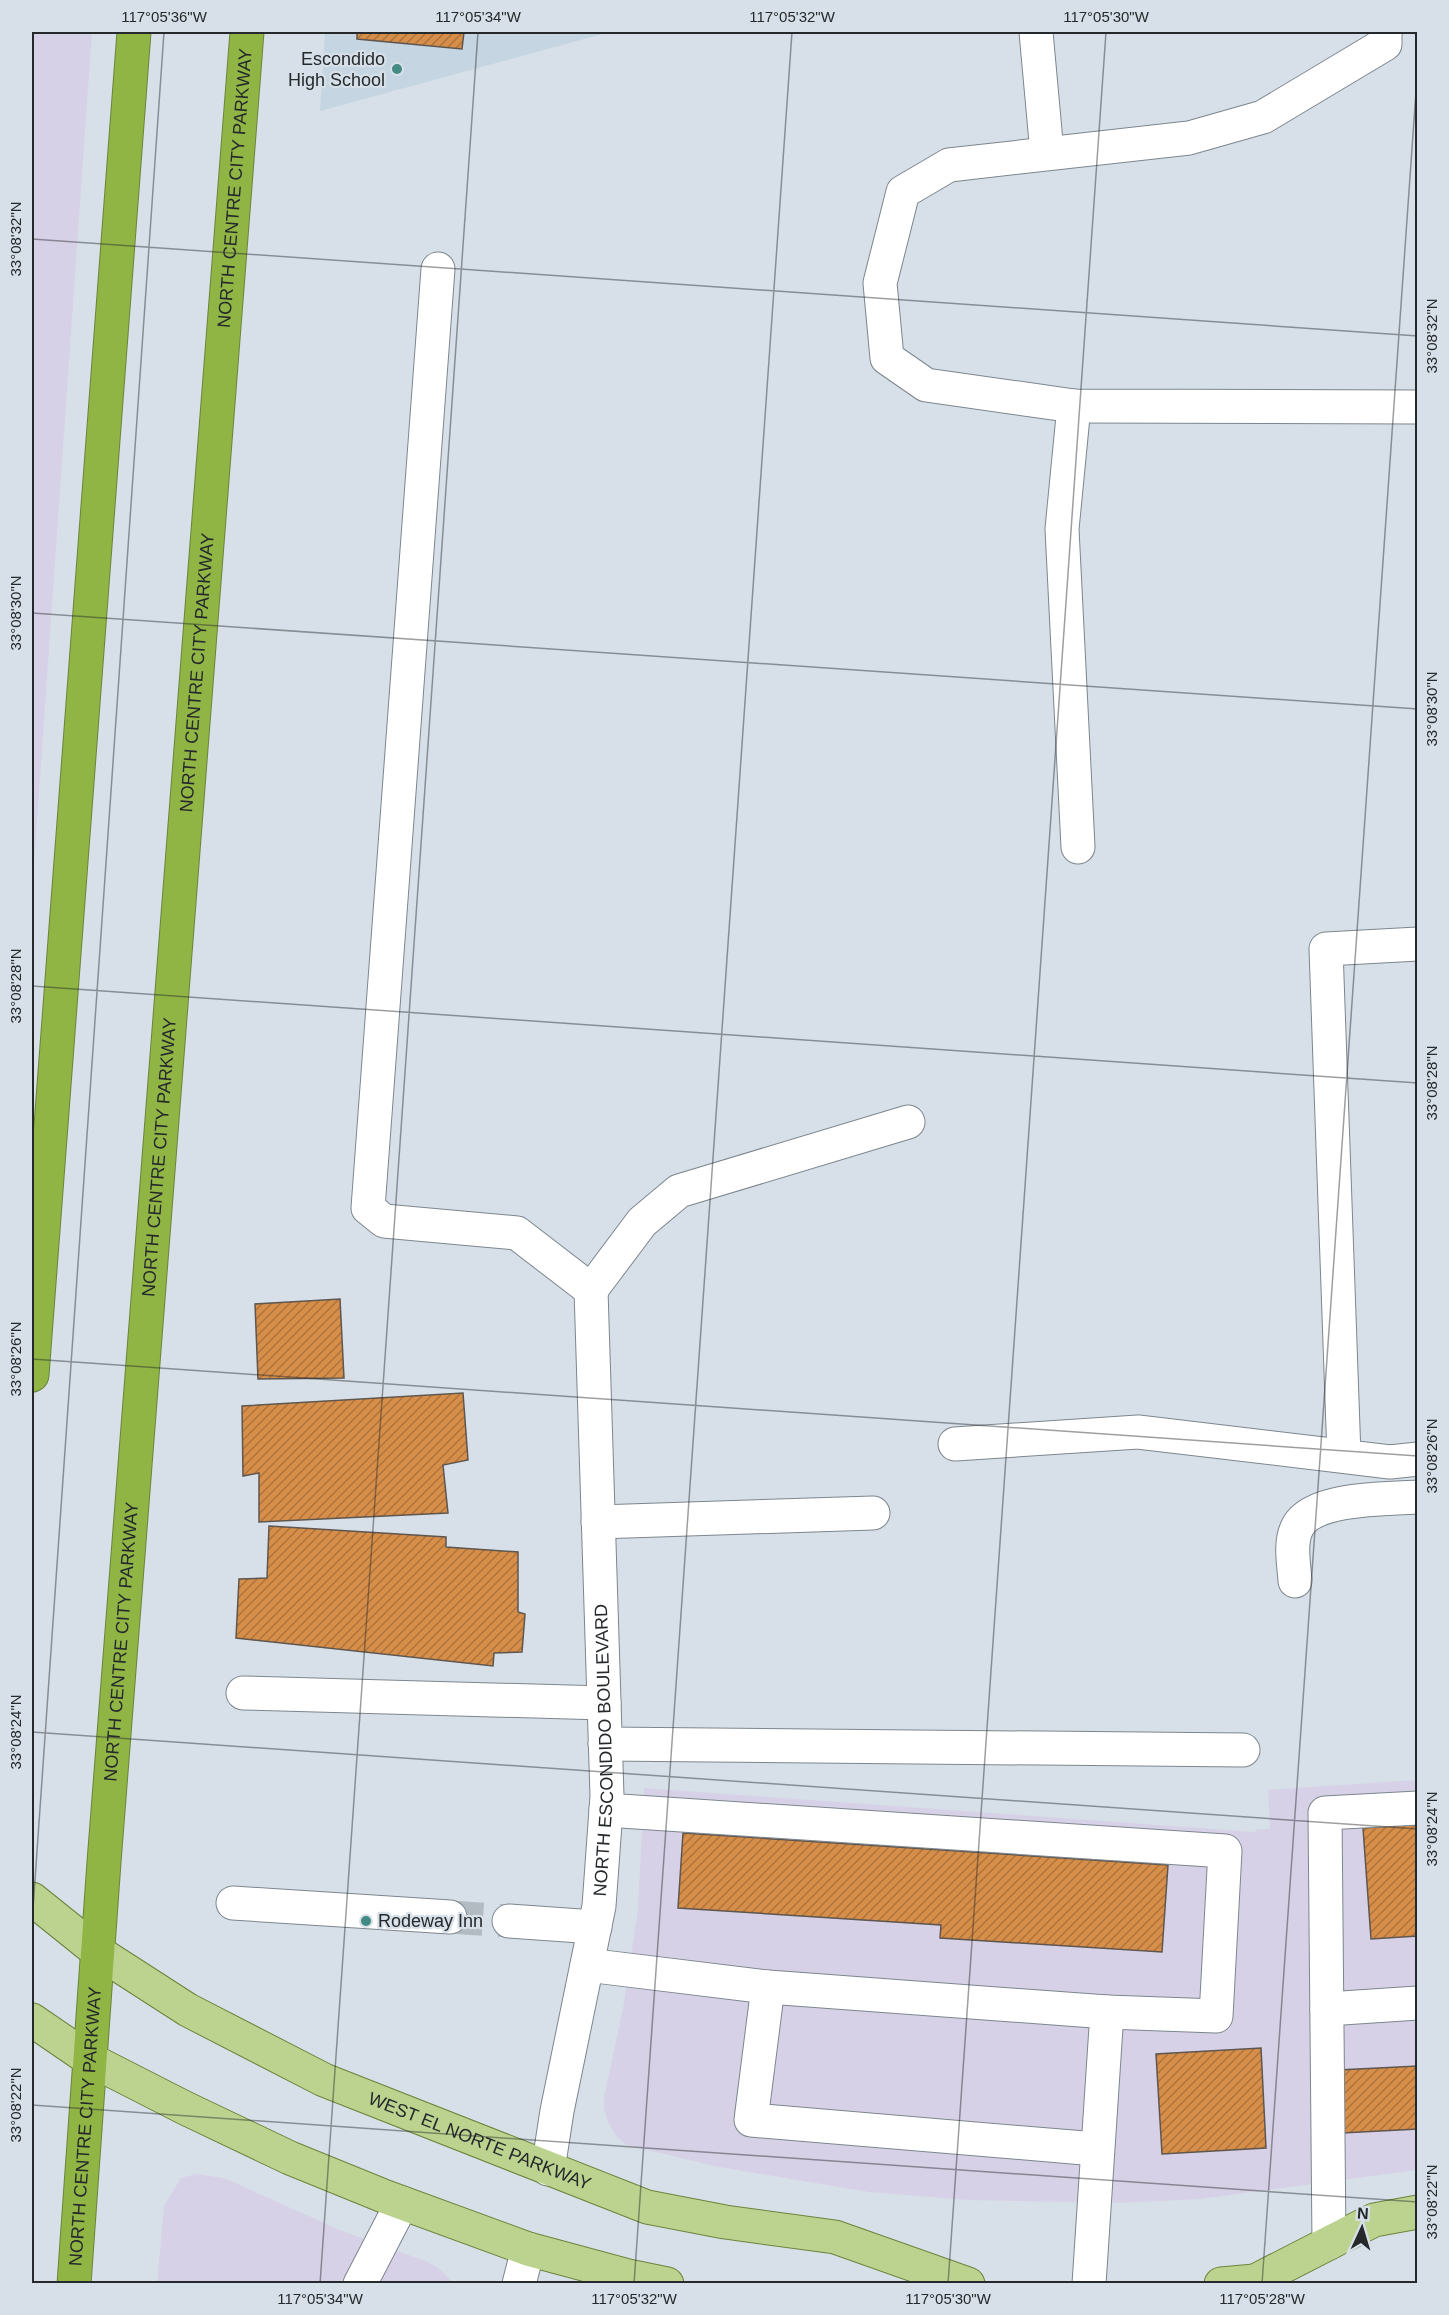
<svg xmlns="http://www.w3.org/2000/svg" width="1449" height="2315" font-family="Helvetica,sans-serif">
	<defs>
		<pattern id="building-hatch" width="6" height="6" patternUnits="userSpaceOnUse" patternTransform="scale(1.5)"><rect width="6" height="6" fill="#d78e49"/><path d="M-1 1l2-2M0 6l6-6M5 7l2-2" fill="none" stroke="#ae743d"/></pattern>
	</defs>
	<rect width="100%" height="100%" fill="#d7e0e8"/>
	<g fill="#d7d1e7">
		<path d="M32 32H92L32 893Z"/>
		<path d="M1417 1780V2170L1200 2199 1119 2203 969 2200 869 2192 714 2166 627 2145 616 2136 608 2122 604 2109V2097L623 2009 638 1909 644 1788 1254 1832 1258 1829H1270L1268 1790Z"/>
		<path d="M196 2174 224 2178 342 2231 428 2262 441 2270 453 2283 157 2284 164 2206 181 2178Z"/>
	</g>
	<path fill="#c5d5e1" d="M325 32H610L320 111Z"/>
	<g fill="url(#building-hatch)" stroke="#5e564f" stroke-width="1.5">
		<path d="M357 32H464L462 49 357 39Z"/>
		<path d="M340 1299 344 1378 258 1379 255 1304Z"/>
		<path d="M463 1393 468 1460 443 1465 448 1513 259 1522V1473L243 1476 242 1406Z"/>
		<path d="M269 1526 446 1537V1547L518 1552V1612L525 1614 522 1652 494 1653 493 1666 236 1638 239 1579 267 1578Z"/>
		<path d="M1418 1824V1936L1371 1939 1363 1828Z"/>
		<path d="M683 1833 1168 1865 1162 1952 940 1938 941 1925 678 1908Z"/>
		<path d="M1261 2048 1266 2148 1162 2154 1156 2054Z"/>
		<path d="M1418 2066V2129L1342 2133 1338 2070Z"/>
	</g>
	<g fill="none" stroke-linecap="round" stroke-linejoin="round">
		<path stroke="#b3bbc2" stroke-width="33" stroke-dasharray="33 16" stroke-linecap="butt" d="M450 1917 509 1921"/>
		<defs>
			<g id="minor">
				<path d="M1036 32 1047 153"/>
				<path d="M1385 32V44L1263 117 1189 138 949 165 903 192 880 283 887 358 926 385 1074 406 1418 407"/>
				<path d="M438 269 368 1208 384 1221 517 1233 591 1290"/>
				<path d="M1074 406 1062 529 1078 847"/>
				<path d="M591 1290 642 1222 679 1191 908 1122"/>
				<path d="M955 1444 1138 1432 1390 1462 1418 1459"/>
				<path d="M1344 1456 1326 949 1418 944"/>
				<path d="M598 1522 873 1513"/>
				<path d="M1295 1581C1294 1564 1289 1542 1298 1526 1314 1497 1388 1499 1418 1497"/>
				<path d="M243 1693 604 1703"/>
				<path d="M605 1744 1243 1750"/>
				<path d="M606 1810 1225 1851 1216 2016 1107 2012"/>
				<path d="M233 1903 450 1917"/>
				<path d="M509 1921 595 1927"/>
				<path d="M587 1965 768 1987 1107 2012 1089 2284"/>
				<path d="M768 1987 751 2120 1096 2149"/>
				<path d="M1327 2009 1418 2003"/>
				<path id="s1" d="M548 2169 557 2111 599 1906 607 1796 591 1290"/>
				<path d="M1329 2243 1325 1813 1418 1808"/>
				<path d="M360 2284 402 2203"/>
				<path d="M519 2284 528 2249"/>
			</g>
			<g id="major">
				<path id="s2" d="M32 1899 98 1952 188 2010 324 2080 647 2207 725 2222 835 2237 968 2284"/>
				<path d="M32 2020 89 2059 185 2108 290 2158 386 2197 528 2249 628 2276 667 2284"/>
				<path d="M1255 2281 1374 2220 1418 2212"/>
				<path d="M1221 2284 1255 2281 1266 2284"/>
			</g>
			<g id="highway">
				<path d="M32 1375 134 32"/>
				<path id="s3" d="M74 2284 104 1862 247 32"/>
			</g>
		</defs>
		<use href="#minor" stroke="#7d868d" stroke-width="35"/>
		<use href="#major" stroke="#6b843c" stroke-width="35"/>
		<use href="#highway" stroke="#6b843c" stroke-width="35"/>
		<use href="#minor" stroke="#fff" stroke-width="33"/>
		<use href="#major" stroke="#bcd38f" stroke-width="33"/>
		<use href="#highway" stroke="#90b545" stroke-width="33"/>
	</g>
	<path fill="none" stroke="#25292c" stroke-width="1.5" stroke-opacity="0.45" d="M32 239 1418 336M32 613 1418 709M32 986 1418 1083M32 1359 1418 1456M32 1732 1418 1829M32 1923 164 32M32 2105 1418 2202M320 2284 478 32M634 2284 792 32M948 2284 1106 32M1262 2284 1418 63"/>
	<g fill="#438a83" stroke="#d7e0e8" stroke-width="2">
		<circle cx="397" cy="69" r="6"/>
		<circle cx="366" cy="1921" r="6"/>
	</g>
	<g text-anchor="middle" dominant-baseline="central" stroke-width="4.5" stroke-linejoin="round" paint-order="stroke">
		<g font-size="18" fill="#25292c" stroke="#d7e0e8" text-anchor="end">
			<text x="385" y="59">Escondido<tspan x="385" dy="21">High School</tspan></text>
			<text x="378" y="1921" text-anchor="start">Rodeway Inn</text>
		</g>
		<g font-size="18" fill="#25292c" stroke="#d7e0e8">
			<text stroke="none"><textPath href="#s3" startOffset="2102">NORTH CENTRE CITY PARKWAY</textPath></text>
			<text stroke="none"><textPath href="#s3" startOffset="1616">NORTH CENTRE CITY PARKWAY</textPath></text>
			<text stroke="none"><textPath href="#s3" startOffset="1130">NORTH CENTRE CITY PARKWAY</textPath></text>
			<text stroke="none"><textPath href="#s3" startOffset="644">NORTH CENTRE CITY PARKWAY</textPath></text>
			<text stroke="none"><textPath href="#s1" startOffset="424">NORTH ESCONDIDO BOULEVARD</textPath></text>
			<text stroke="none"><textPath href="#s3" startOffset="158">NORTH CENTRE CITY PARKWAY</textPath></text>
			<text stroke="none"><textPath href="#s2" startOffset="512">WEST EL NORTE PARKWAY</textPath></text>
		</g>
	</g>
	<rect width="1449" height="2315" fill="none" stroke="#d7e0e8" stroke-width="66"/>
	<g transform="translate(1362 2228) rotate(4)" stroke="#d7e0e8" stroke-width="4.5" paint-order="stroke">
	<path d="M0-4.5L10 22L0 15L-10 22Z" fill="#25292c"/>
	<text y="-9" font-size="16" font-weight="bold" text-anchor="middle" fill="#25292c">N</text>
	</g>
	<rect x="33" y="33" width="1383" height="2249" fill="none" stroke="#25292c" stroke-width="2"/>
	<g font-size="15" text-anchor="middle" fill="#25292c">
		<text x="164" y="22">117°05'36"W</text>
		<text x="478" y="22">117°05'34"W</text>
		<text x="792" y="22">117°05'32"W</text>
		<text x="1106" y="22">117°05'30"W</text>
		<text transform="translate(16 239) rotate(-90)" y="5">33°08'32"N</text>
		<text transform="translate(1432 336) rotate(-90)" y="5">33°08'32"N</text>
		<text transform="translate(16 613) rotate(-90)" y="5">33°08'30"N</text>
		<text transform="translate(1432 709) rotate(-90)" y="5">33°08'30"N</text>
		<text transform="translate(16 986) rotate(-90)" y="5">33°08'28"N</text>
		<text transform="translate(1432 1083) rotate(-90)" y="5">33°08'28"N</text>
		<text transform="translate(16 1359) rotate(-90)" y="5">33°08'26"N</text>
		<text transform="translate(1432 1456) rotate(-90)" y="5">33°08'26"N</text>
		<text transform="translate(16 1732) rotate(-90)" y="5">33°08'24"N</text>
		<text transform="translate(1432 1829) rotate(-90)" y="5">33°08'24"N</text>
		<text transform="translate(16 2105) rotate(-90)" y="5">33°08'22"N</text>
		<text transform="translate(1432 2202) rotate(-90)" y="5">33°08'22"N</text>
		<text x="320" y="2304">117°05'34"W</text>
		<text x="634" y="2304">117°05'32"W</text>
		<text x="948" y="2304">117°05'30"W</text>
		<text x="1262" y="2304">117°05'28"W</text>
	</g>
</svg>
